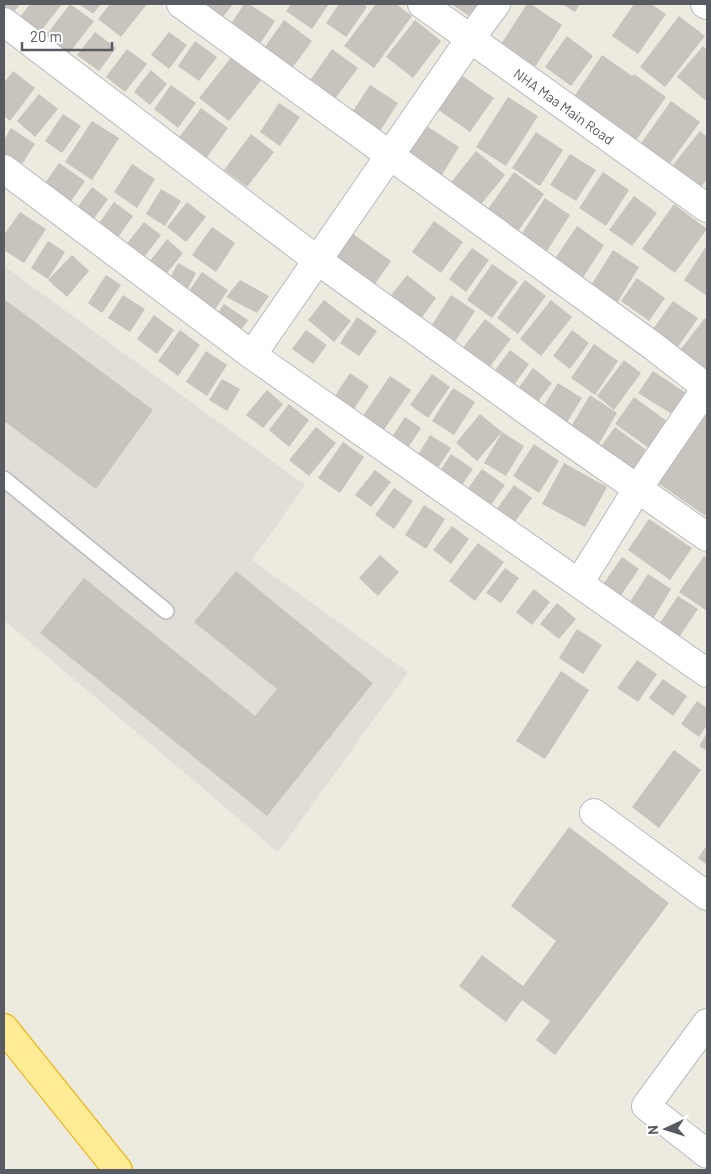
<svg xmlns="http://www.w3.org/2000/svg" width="711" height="1174" font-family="Barlow,sans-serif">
	<rect width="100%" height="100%" fill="#edebdf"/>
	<path fill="#e0ded7" d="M4 266 305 485 252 560 408 672 278 852 4 620Z"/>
	<g fill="#c8c4bd">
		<path d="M4 4H20L10 18 4 14Z"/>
		<path d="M30 4H62L37 36 17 21Z"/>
		<path d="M70 4 94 21 67 56 44 38Z"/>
		<path d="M79 4H101L93 14Z"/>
		<path d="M110 4H147L121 37 98 19Z"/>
		<path d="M198 4H233L220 21Z"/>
		<path d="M244 4H249L275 21 256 50 227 30Z"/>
		<path d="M291 4H329L312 29 286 11Z"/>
		<path d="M339 4H363L367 7 346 37 326 23Z"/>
		<path d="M376 4H396L412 16 374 68 344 46Z"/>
		<path d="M451 4H480L471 17Z"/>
		<path d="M527 4H531L562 25 535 67 501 44Z"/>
		<path d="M562 4H580L575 12Z"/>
		<path d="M634 4H651L666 14 638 54 612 36Z"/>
		<path d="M679 16 705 36 665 87 640 67Z"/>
		<path d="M284 20 312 41 290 71 262 51Z"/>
		<path d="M415 20 441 41 413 78 386 57Z"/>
		<path d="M95 32 116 48 99 71 77 55Z"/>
		<path d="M169 32 187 45 169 69 151 55Z"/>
		<path d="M567 36 593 56 571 86 545 67Z"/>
		<path d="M195 41 217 57 199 81 178 66Z"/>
		<path d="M703 46 707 50V98L705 100 677 77Z"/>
		<path d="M127 49 147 64 125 92 106 77Z"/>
		<path d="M332 49 358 68 331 104 306 86Z"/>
		<path d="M233 55 262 79 229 121 199 98Z"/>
		<path d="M602 55 632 76 634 74 666 97 632 146 571 101Z"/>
		<path d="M151 70 167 84 150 105 134 92Z"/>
		<path d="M454 70 494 98 470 132 430 104Z"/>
		<path d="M13 71 35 88 10 121 4 116V83Z"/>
		<path d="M171 85 196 103 178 128 154 109Z"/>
		<path d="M370 85 398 103 375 139 347 120Z"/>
		<path d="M39 94 58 109 35 137 17 121Z"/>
		<path d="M508 97 538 116 506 166 476 147Z"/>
		<path d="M671 101 700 122 667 167 639 146Z"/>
		<path d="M279 103 300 117 280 146 260 132Z"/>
		<path d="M201 108 228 128 205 160 178 139Z"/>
		<path d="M63 114 81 126 62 153 45 141Z"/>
		<path d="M92 121 119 138 92 180 65 162Z"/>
		<path d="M422 123 459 147 440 178 403 154Z"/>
		<path d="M11 128 35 144 20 167 4 156V140Z"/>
		<path d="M700 131 707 137V179L701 187 673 165Z"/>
		<path d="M536 132 563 150 540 186 512 168Z"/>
		<path d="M251 134 274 152 247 187 224 170Z"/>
		<path d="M476 151 505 175 478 208 449 185Z"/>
		<path d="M570 154 596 170 576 201 550 185Z"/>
		<path d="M59 163 85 181 67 207 41 189Z"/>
		<path d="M132 164 155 179 137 208 114 192Z"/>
		<path d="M514 172 544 194 514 237 483 216Z"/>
		<path d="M603 172 629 190 606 226 579 208Z"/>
		<path d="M92 187 108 199 90 224 74 212Z"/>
		<path d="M161 189 181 201 165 226 146 214Z"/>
		<path d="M634 196 657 213 632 246 609 230Z"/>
		<path d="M545 198 570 215 547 251 521 235Z"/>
		<path d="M114 202 133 216 114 243 95 229Z"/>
		<path d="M187 202 206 217 186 242 167 227Z"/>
		<path d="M674 204 707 229 675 273 642 249Z"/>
		<path d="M20 212 46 229 24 263 4 250V235Z"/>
		<path d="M434 221 463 242 441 273 412 252Z"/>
		<path d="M144 222 161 235 141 261 124 247Z"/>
		<path d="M577 226 604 245 582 279 554 260Z"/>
		<path d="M212 227 235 243 216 272 192 255Z"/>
		<path d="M349 231 391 261 373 287 331 257Z"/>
		<path d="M167 239 183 253 163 278 147 265Z"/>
		<path d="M48 241 65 252 48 279 31 268Z"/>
		<path d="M707 245V296L684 280Z"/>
		<path d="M472 248 489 260 466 292 449 279Z"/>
		<path d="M613 250 639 267 617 303 590 287Z"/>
		<path d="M72 255 89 271 67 297 48 280Z"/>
		<path d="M178 263 196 273 185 294 167 284Z"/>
		<path d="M492 264 518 282 492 318 467 300Z"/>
		<path d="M202 272 228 290 210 317 183 300Z"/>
		<path d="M106 275 121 285 102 313 88 303Z"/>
		<path d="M407 275 436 298 418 323 388 299Z"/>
		<path d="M637 278 665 298 649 321 621 301Z"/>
		<path d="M240 280 269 296 257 313 226 297Z"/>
		<path d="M525 280 546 296 518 334 497 318Z"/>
		<path d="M123 295 145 309 130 332 108 318Z"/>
		<path d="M451 295 475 311 454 343 430 328Z"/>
		<path d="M4 299 153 410 96 489 4 421Z"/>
		<path d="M324 300 351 321 334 342 308 320Z"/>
		<path d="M551 300 572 317 541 356 520 339Z"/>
		<path d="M673 301 698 318 678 347 653 329Z"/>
		<path d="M224 304 248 320 236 337 212 322Z"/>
		<path d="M154 315 174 330 157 354 137 339Z"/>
		<path d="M357 317 377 331 359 356 340 343Z"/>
		<path d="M705 318 707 320V376L677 354Z"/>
		<path d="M485 319 511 339 488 369 462 349Z"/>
		<path d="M180 330 200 345 178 376 158 361Z"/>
		<path d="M306 330 327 345 313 364 292 349Z"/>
		<path d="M572 330 589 343 570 369 553 356Z"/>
		<path d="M594 344 618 361 595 395 571 378Z"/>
		<path d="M510 350 529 364 509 392 490 377Z"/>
		<path d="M206 351 227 365 207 396 186 382Z"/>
		<path d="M624 360 641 373 614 410 597 396Z"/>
		<path d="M533 368 552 383 536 404 517 390Z"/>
		<path d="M653 371 686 393 672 414 638 393Z"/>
		<path d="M350 373 369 386 350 415 331 402Z"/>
		<path d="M432 374 450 387 428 418 410 405Z"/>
		<path d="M390 376 411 390 377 440 356 426Z"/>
		<path d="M222 379 240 389 227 411 209 400Z"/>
		<path d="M558 383 582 398 564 427 540 412Z"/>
		<path d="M453 388 475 402 454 435 432 421Z"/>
		<path d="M267 390 283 404 263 428 246 415Z"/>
		<path d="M590 395 617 413 597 447 569 430Z"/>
		<path d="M634 397 668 422 649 448 615 424Z"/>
		<path d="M289 404 309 420 289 447 269 430Z"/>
		<path d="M707 409V517L655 481Z"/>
		<path d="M480 414 502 432 477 461 456 443Z"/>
		<path d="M405 417 421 428 404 454 388 443Z"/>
		<path d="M316 427 336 443 309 476 289 460Z"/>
		<path d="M615 427 649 452 631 476 597 452Z"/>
		<path d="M502 432 524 446 506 476 484 463Z"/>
		<path d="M430 435 451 448 432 477 412 465Z"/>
		<path d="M343 442 364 457 340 493 318 478Z"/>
		<path d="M534 444 559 461 539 493 513 476Z"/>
		<path d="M451 454 473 469 455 495 434 480Z"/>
		<path d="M564 463 607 487 585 527 542 504Z"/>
		<path d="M482 469 505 485 484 515 461 498Z"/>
		<path d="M375 470 391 482 371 507 355 495Z"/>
		<path d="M514 485 532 498 512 526 494 513Z"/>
		<path d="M394 488 413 501 394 529 375 515Z"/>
		<path d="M424 505 445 519 426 549 405 535Z"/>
		<path d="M649 519 692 548 670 580 628 550Z"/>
		<path d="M452 526 469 539 451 564 433 550Z"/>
		<path d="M478 543 504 562 475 601 449 581Z"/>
		<path d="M380 555 399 572 378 596 359 578Z"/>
		<path d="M704 556 707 558V611L679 592Z"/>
		<path d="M622 557 639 569 619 598 602 586Z"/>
		<path d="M505 568 519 578 501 603 486 593Z"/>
		<path d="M236 571 373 683 267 816 40 633 84 578 255 716 277 689 194 622Z"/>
		<path d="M648 574 671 589 650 624 626 608Z"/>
		<path d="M534 589 550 602 532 625 516 612Z"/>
		<path d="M678 596 698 609 677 640 657 627Z"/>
		<path d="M557 603 576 619 559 639 540 624Z"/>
		<path d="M577 629 602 645 583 674 559 658Z"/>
		<path d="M637 660 657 674 638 702 617 688Z"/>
		<path d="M561 671 589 690 545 759 516 741Z"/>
		<path d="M663 679 687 696 673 716 649 698Z"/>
		<path d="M697 701 707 708V725L699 737 681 724Z"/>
		<path d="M707 733V751L699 746Z"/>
		<path d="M674 750 701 770 659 828 632 807Z"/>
		<path d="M569 827 669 903 555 1055 536 1040 550 1021 522 1000 506 1022 459 986 482 955 523 986 556 941 511 906Z"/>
		<path d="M707 845V865L698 858Z"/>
	</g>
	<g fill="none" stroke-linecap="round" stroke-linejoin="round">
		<defs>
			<path id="service" d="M4 479 166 611"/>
			<g id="minor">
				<path d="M181 4 653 346 707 388"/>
				<path id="s1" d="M422 4 707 208"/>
				<path d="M705 4 707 5"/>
				<path d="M4 22 317 260 569 441 707 537"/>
				<path d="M4 169 252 355 707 673"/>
				<path d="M252 355 470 39 496 4"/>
				<path d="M579 583 638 488 707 387"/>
				<path d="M594 813 707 896"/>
				<path d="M707 1023 646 1106 707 1154"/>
			</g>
			<path id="trunk" d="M4 1028 118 1170"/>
		</defs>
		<use href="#service" stroke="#b8bac0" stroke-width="18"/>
		<use href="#minor" stroke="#b8bac0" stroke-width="30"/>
		<use href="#trunk" stroke="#edac00" stroke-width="30"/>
		<use href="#service" stroke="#fff" stroke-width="15"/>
		<use href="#minor" stroke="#fff" stroke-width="28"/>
		<use href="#trunk" stroke="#ffec94" stroke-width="28"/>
	</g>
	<g text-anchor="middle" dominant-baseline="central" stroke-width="4.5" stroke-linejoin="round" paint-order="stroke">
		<g font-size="14" fill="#585c62" stroke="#fff">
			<text stroke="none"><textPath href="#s1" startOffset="175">NHA Maa Main Road</textPath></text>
		</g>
	</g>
	<rect width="711" height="1174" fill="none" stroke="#585c62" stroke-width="10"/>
	<g transform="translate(666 1129) rotate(266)" stroke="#ffffff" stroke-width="4" paint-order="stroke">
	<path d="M0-4L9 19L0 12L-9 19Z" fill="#585c62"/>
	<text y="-8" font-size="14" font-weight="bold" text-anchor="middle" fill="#585c62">N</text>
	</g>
	<path d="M22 42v8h90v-8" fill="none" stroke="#585c62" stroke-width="2.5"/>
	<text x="30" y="42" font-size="15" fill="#585c62" stroke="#ffffff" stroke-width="4" paint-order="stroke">20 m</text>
</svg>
